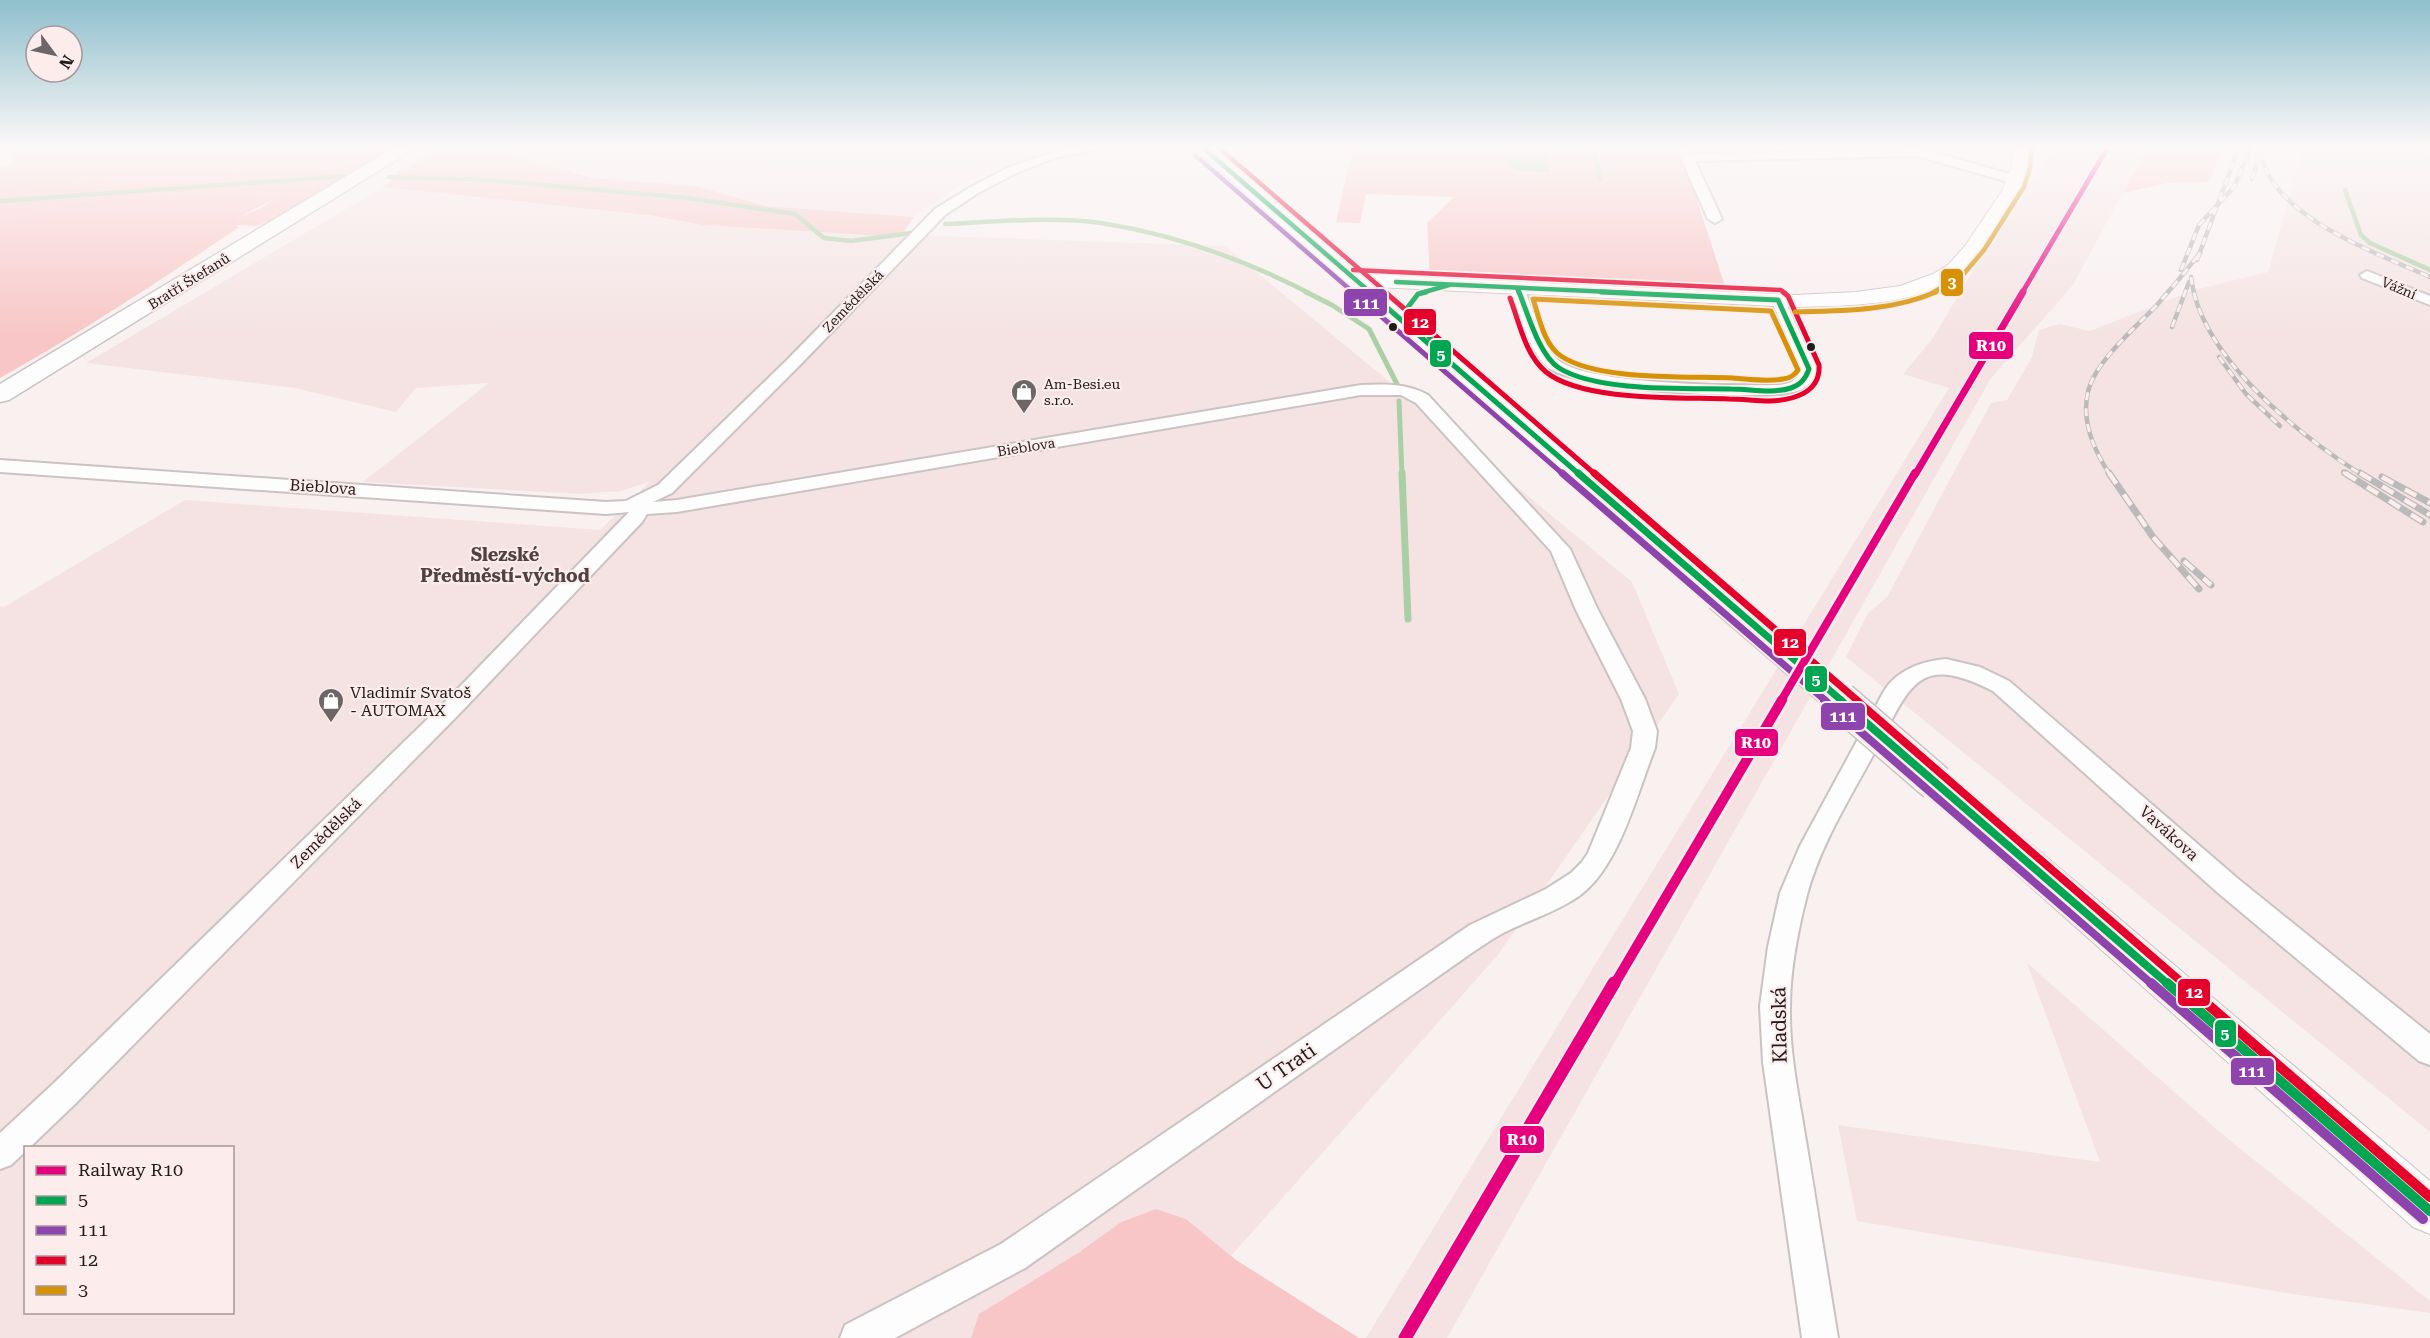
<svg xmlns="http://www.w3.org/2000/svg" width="2430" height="1338" font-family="'Roboto Serif',serif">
	<rect width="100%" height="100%" fill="#f9f0f0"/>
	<g fill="#f5e3e3" fill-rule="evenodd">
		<path d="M486 147H1041L1053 150 995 173 988 172 960 186 913 217 769 206 696 186 592 178Z"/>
		<path d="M2054 147H2147L2073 285 1991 378 1447 1338H1366L1949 388 1903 374 1933 338 1978 262Z"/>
		<path d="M2303 147H2430V1132L1846 657 1868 613 1887 597 1991 403 2007 400 2032 357 2039 330 2059 324 2090 331 2194 290 2268 272Z"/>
		<path d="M383 187 648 215 703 225 900 237 937 236 1225 246 1632 582 1679 694 1497 956 1231 1256 1186 1219 1156 1209 1121 1222 1078 1253 980 1314 971 1338H0V606L4 607 185 500 600 530 651 481 621 491 581 494 363 482 489 383 416 388 396 412 295 388 86 363ZM26 1148H232V1312H26Z"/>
		<path d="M2027 963 2228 1139 2430 1301V1313L2293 1294 1857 1221 1838 1125 2100 1162Z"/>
	</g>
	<g fill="#f8c6c6">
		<path d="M0 147H375L348 161 327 167 225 173 233 162 141 169 92 181 0 194V167L14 164 9 152 0 151Z"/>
		<path d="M436 147H486L592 178 696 186 766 206 914 217 900 237 703 225 648 215 383 187 397 176V171L407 169Z"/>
		<path d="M1353 147H1674L1692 185 1727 292 1430 277 1427 223 1454 197 1366 194 1360 223 1336 222Z"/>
		<path d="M212 193 276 198 240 217 236 225 239 227C161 280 82 332 0 378V224L49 207 79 201Z"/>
		<path d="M1156 1209 1186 1219 1236 1260 1359 1338H971L979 1314 1078 1253 1121 1222Z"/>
	</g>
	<g fill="#fbc6c6">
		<path d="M375 147H394L270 221 255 226 236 225 240 217 261 208 276 198 212 193 79 201 49 207 0 224V194L92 181 141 169 233 162 226 173 327 167 348 161Z"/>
		<path d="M2147 147H2223L2209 182 2168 183 2123 193Z"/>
	</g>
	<path fill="#abcfa4" d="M1503 147H1548L1549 172 1518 170 1508 166 1501 152Z"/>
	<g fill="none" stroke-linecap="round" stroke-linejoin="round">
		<g stroke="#abcfa4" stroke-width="4.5">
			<path d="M1594 153 1600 179"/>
			<path d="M389 177 490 180 688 198 795 214 824 238 851 241 912 233"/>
			<path d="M2345 190 2361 235 2370 243 2430 270"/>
			<path d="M0 201 346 176"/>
			<path d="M945 224C996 222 1050 216 1101 223 1172 234 1245 260 1309 293"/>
		</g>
		<g stroke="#abcfa4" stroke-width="5">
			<path d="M1306 292 1332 305 1369 329 1398 386"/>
			<path d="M1399 401 1402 475"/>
		</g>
		<path stroke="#abcfa4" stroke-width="7" d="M1402 473 1408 619"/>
		<defs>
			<g id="street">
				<path d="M1069 147H1096L1094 150 1055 158 1016 173 978 193 945 215 798 367 672 493 653 502 677 500 1361 385C1384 384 1407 383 1428 395L1570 549 1598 610 1645 699 1657 731 1655 748C1637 793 1619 868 1579 896 1556 912 1529 920 1505 932 1493 938 1481 947 1470 954L1025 1268 895 1338H840L845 1325 1001 1244 1470 925 1546 889 1571 873 1582 862 1588 853 1631 748 1633 731 1621 699 1576 610 1551 551 1416 403 1401 395H1361L677 512 647 514 642 522 462 711 75 1104 29 1148H26V1151L11 1165 0 1169V1133L53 1084 446 701 629 512 606 514 0 472V460L606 502 626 501 658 485 786 361 935 209 969 188 1007 168Z"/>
				<path d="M1676 147H1688L1691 154 1919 148 2020 177 2022 180 2016 184 1917 156 1695 161 1722 219 1715 223 1708 219Z"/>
				<path d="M2367 271 2430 296V305L2362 278 2360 275Z"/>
				<path d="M1517 284 1524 288C1532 307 1542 344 1557 359 1584 385 1736 386 1778 385 1790 384 1797 381 1801 369L1771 300 1773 297H1783L1817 369C1814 380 1808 388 1797 391 1762 402 1572 390 1546 366 1529 350 1518 310 1510 288Z"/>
				<path d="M1946 659 1980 667 2009 681 2237 878 2430 1034V1065L2419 1061 2217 892 1993 691C1920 654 1911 683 1879 744 1854 792 1821 842 1807 895 1798 930 1790 970 1790 1007 1789 1052 1799 1097 1806 1141 1817 1207 1827 1272 1838 1338H1802L1763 1062 1760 1006 1768 947 1780 893 1800 846 1884 691C1897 670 1922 661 1946 659Z"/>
			</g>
			<g id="secondary">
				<path d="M1194 147H1212L1361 274 1795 295 1856 292 1900 286 1933 274 1948 265 1965 246 2002 191 2012 165 2013 147H2029C2032 175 2017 197 2002 219 1990 237 1978 261 1961 274 1919 306 1845 306 1795 307L1376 287 1729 590 1734 596 1729 602 1719 605 1709 602 1346 284Z"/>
				<path d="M1936 771 1948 774 2430 1181V1234L2413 1227 1924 792 1919 783 1924 774Z"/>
			</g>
			<path id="primary" d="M395 147H417L9 400 0 402V384Z"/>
		</defs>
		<use href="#street" stroke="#cac3c2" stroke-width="4"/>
		<use href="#secondary" stroke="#cac3c2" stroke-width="2"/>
		<use href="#primary" stroke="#cac3c2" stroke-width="3"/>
		<use href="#street" fill="#fefdfd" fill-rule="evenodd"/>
		<use href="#secondary" fill="#fefdfd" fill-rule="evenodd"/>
		<use href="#primary" fill="#fefdfd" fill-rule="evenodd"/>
		<defs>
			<g id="rail-far1">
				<path d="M2261 152C2269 216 2379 254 2430 277"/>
				<path d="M2252 179 2260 154"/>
				<path d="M2197 260 2239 147"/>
				<path d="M2181 270 2199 225 2234 187 2251 147"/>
				<path d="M2191 277C2200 357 2298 434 2362 475"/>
				<path d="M2172 327 2189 282"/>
				<path d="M2219 357 2246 394 2280 426"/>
				<path d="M2343 472 2347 475"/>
				<path d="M2110 475C2094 450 2081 422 2088 392 2094 363 2135 328 2156 306 2171 289 2186 271 2200 253"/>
			</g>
			<g id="rail">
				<path d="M2109 473 2153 537 2199 589"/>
				<path d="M2345 473 2423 522"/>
				<path d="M2360 473 2430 515"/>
				<path d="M2382 477 2430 503"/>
				<path d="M2184 561 2211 585"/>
			</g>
		</defs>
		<use href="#rail-far1" stroke="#bbbaba" stroke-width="4.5"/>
		<use href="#rail" stroke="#bbbaba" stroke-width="7"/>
		<use href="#rail-far1" stroke="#fdecec" stroke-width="3" stroke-dasharray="8" stroke-linecap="butt"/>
		<use href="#rail" stroke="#fdecec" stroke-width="4.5" stroke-dasharray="13" stroke-linecap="butt"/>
		<defs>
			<path id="secondary-bridge-far1" d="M1719 596 1841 701"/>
			<path id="secondary-bridge" d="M1840 700 1936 783"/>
		</defs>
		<use href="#secondary-bridge-far1" stroke="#cac3c2" stroke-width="32" stroke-linecap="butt"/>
		<use href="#secondary-bridge" stroke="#cac3c2" stroke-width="39" stroke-linecap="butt"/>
		<use href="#secondary-bridge-far1" stroke="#fefdfd" stroke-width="29"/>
		<use href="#secondary-bridge" stroke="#fefdfd" stroke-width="36"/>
		<defs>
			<g id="bus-1-far4">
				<path d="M1202 147 1371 293"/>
				<path d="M1396 282 1633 293"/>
				<path d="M1517 288 1519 293"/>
				<path d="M1421 293 1449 285"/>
			</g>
			<g id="bus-1-far3">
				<path d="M1369 292 1580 475"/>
				<path d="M1426 292 1418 294 1408 307 1445 359"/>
				<path d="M1519 292C1528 314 1539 355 1559 368 1597 392 1686 388 1731 389 1751 389 1772 394 1791 388 1801 385 1806 378 1809 369L1778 300 1601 292"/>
			</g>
			<path id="bus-1-far2" d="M1578 473 1842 701"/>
			<path id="bus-1-far1" d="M1840 700 2169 985"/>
			<path id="bus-1" d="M2167 983 2430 1211"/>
			<path id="bus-2-far4" d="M1195 155 1354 293"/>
			<path id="bus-2-far3" d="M1353 292 1564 475"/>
			<path id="bus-2-far2" d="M1562 473 1826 701"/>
			<path id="bus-2-far1" d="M1824 700 2153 985"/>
			<path id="bus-2" d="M2151 983 2423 1219"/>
			<g id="bus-3-far4">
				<path d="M1218 147 1387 293"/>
				<path d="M1353 270 1781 290 1785 293"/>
			</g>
			<g id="bus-3-far3">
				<path d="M1385 292 1596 475"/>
				<path d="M1510 298C1519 321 1525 355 1546 372 1583 402 1682 397 1729 399 1743 399 1756 401 1770 401 1793 400 1821 393 1819 365L1788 296 1783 292"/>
			</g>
			<path id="bus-3-far2" d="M1594 473 1858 701"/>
			<path id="bus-3-far1" d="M1856 700 2185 985"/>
			<path id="bus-3" d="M2183 983 2430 1197"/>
			<path id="bus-4-far1" d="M1932 293 1962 276 1984 250 2024 187 2030 168 2032 147"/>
			<g id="bus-4">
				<path d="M1533 299 1771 311 1798 370C1794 376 1790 378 1783 379 1766 382 1749 379 1733 378 1687 376 1598 381 1561 356 1544 345 1539 317 1533 299Z"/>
				<path d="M1795 312C1842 311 1892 311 1936 292"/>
			</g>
		</defs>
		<use href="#bus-1-far4" stroke="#fdecec" stroke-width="8"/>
		<use href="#bus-1-far3" stroke="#fdecec" stroke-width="8"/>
		<use href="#bus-1-far2" stroke="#fdecec" stroke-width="11"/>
		<use href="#bus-1-far1" stroke="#fdecec" stroke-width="13"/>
		<use href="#bus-1" stroke="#fdecec" stroke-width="15"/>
		<use href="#bus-2-far4" stroke="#fdecec" stroke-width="8"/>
		<use href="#bus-2-far3" stroke="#fdecec" stroke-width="8"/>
		<use href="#bus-2-far2" stroke="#fdecec" stroke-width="11"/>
		<use href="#bus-2-far1" stroke="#fdecec" stroke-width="13"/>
		<use href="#bus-2" stroke="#fdecec" stroke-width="15"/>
		<use href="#bus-3-far4" stroke="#fdecec" stroke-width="8"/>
		<use href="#bus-3-far3" stroke="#fdecec" stroke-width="8"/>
		<use href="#bus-3-far2" stroke="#fdecec" stroke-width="11"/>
		<use href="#bus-3-far1" stroke="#fdecec" stroke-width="13"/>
		<use href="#bus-3" stroke="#fdecec" stroke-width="15"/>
		<use href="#bus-4-far1" stroke="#fdecec" stroke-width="8"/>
		<use href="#bus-4" stroke="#fdecec" stroke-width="8"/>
		<use href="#bus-1-far4" stroke="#00a651" stroke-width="4.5"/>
		<use href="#bus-1-far3" stroke="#00a651" stroke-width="5"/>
		<use href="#bus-1-far2" stroke="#00a651" stroke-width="7"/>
		<use href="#bus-1-far1" stroke="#00a651" stroke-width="8"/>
		<use href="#bus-1" stroke="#00a651" stroke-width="10"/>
		<use href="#bus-2-far4" stroke="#8e44ad" stroke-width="4.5"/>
		<use href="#bus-2-far3" stroke="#8e44ad" stroke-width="5"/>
		<use href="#bus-2-far2" stroke="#8e44ad" stroke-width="7"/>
		<use href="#bus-2-far1" stroke="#8e44ad" stroke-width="8"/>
		<use href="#bus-2" stroke="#8e44ad" stroke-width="10"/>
		<use href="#bus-3-far4" stroke="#e4002b" stroke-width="4.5"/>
		<use href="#bus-3-far3" stroke="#e4002b" stroke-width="5"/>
		<use href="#bus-3-far2" stroke="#e4002b" stroke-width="7"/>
		<use href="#bus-3-far1" stroke="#e4002b" stroke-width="8"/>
		<use href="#bus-3" stroke="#e4002b" stroke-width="10"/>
		<use href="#bus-4-far1" stroke="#d79104" stroke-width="4.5"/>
		<use href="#bus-4" stroke="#d79104" stroke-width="5"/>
		<defs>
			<path id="rail-1-far4" d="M2022 293 2108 147"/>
			<path id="rail-1-far3" d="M1915 475 2023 292"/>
			<path id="rail-1-far2" d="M1781 701 1915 473"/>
			<path id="rail-1-far1" d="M1614 985 1782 700"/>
			<path id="rail-1" d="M1405 1338 1614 983"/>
		</defs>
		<use href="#rail-1-far4" stroke="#fdecec" stroke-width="8"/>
		<use href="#rail-1-far3" stroke="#fdecec" stroke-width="10"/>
		<use href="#rail-1-far2" stroke="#fdecec" stroke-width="13"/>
		<use href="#rail-1-far1" stroke="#fdecec" stroke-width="15"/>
		<use href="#rail-1" stroke="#fdecec" stroke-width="17"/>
		<use href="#rail-1-far4" stroke="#e5007d" stroke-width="5"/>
		<use href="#rail-1-far3" stroke="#e5007d" stroke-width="7"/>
		<use href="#rail-1-far2" stroke="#e5007d" stroke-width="8"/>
		<use href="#rail-1-far1" stroke="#e5007d" stroke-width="10"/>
		<use href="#rail-1" stroke="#e5007d" stroke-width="13"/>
	</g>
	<linearGradient id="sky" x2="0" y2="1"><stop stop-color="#8fbfcd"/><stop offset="0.44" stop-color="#fcf8f8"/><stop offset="1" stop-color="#fcf8f8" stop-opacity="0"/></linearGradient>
	<rect width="2430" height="334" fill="url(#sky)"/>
	<defs>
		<symbol id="shop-pin" viewBox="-11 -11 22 30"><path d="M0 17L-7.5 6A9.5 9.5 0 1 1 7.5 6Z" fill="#6d6666" stroke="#fdecec"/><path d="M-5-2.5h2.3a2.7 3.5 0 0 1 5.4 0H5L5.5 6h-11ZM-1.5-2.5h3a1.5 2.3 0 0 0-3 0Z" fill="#fff"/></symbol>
	</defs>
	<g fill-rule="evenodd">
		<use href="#shop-pin" x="1009" y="377" width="30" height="40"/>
		<use href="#shop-pin" x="316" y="686" width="30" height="40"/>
	</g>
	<g fill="#211b1b" stroke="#fdecec" stroke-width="2">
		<circle cx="1393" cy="327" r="5"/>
		<circle cx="1811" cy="347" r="5"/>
	</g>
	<g text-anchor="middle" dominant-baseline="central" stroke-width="4.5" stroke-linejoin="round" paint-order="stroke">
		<g font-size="14" fill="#211b1b" stroke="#fdecec">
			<text transform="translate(189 281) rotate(-32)">Bratří Štefanů</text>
			<text transform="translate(2399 288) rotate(23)">Vážní</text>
			<text transform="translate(853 301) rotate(-46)">Zemědělská</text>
			<text transform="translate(1026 447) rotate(-9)">Bieblova</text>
		</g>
		<g font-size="14" fill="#211b1b" stroke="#fdecec" text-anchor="start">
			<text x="1044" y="384">Am-Besi.eu<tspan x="1044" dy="16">s.r.o.</tspan></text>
		</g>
		<g font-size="16" fill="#211b1b" stroke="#fdecec">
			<text transform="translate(323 487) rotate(4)">Bieblova</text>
			<text transform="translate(326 833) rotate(-45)">Zemědělská</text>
			<text transform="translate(2169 833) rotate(42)">Vavákova</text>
		</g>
		<g font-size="16" fill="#211b1b" stroke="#fdecec" text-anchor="start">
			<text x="350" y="692">Vladimír Svatoš<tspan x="350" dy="18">- AUTOMAX</tspan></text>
		</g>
		<g font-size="18" font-weight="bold" fill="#504242" stroke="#fdecec">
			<text x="505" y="554">Slezské<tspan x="505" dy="21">Předměstí-východ</tspan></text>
		</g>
		<g font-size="20" fill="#211b1b" stroke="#fdecec">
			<text transform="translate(1779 1025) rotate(-91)">Kladská</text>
			<text transform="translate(1286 1067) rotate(-35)">U Trati</text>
		</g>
	</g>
	<g stroke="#fdecec" stroke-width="2">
		<rect x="1940" y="268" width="24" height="29" rx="6" fill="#d79104"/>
		<rect x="1343" y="288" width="45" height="29" rx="6" fill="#8e44ad"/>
		<rect x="1403" y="308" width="34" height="28" rx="6" fill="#e4002b"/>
		<rect x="1968" y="331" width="46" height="29" rx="6" fill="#e5007d"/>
		<rect x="1429" y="339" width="23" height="29" rx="6" fill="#00a651"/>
		<rect x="1773" y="628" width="34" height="29" rx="6" fill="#e4002b"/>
		<rect x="1804" y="665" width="24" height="28" rx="6" fill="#00a651"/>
		<rect x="1820" y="702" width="46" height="29" rx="6" fill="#8e44ad"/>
		<rect x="1734" y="728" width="45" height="29" rx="6" fill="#e5007d"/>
		<rect x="2177" y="978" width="34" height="29" rx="6" fill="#e4002b"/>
		<rect x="2214" y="1019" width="23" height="29" rx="6" fill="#00a651"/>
		<rect x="2230" y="1057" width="45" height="29" rx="6" fill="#8e44ad"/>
		<rect x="1499" y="1125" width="46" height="29" rx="6" fill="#e5007d"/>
	</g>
	<g font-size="16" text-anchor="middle" font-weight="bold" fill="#fff">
		<text x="1952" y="288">3</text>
		<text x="1366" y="309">111</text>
		<text x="1420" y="328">12</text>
		<text x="1991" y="351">R10</text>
		<text x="1441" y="360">5</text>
		<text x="1790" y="648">12</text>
		<text x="1816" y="685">5</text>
		<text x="1843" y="722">111</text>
		<text x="1756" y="748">R10</text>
		<text x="2194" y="998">12</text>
		<text x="2225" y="1039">5</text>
		<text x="2252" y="1077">111</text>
		<text x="1522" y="1145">R10</text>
	</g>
	<rect x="24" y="1146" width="210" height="168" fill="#fdecec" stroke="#a59898" stroke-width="1.5"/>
	<rect x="36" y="1166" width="30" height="9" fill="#e5007d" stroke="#a59898" stroke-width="1.5"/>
	<text x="78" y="1176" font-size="18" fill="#211b1b">Railway R10</text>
	<rect x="36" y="1196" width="30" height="9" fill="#00a651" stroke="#a59898" stroke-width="1.5"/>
	<text x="78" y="1206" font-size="18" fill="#211b1b">5</text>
	<rect x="36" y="1226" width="30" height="9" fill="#8e44ad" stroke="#a59898" stroke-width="1.5"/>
	<text x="78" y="1236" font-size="18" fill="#211b1b">111</text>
	<rect x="36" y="1256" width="30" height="9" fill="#e4002b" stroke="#a59898" stroke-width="1.5"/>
	<text x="78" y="1266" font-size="18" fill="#211b1b">12</text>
	<rect x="36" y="1286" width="30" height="9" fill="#d79104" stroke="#a59898" stroke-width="1.5"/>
	<text x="78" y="1296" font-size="18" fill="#211b1b">3</text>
	<g transform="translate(54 54) rotate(123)"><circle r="28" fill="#fdecec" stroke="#a59898" stroke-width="1.5"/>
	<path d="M0-4.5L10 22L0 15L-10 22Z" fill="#6d6666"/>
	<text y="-9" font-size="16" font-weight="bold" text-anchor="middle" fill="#211b1b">N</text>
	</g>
</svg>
